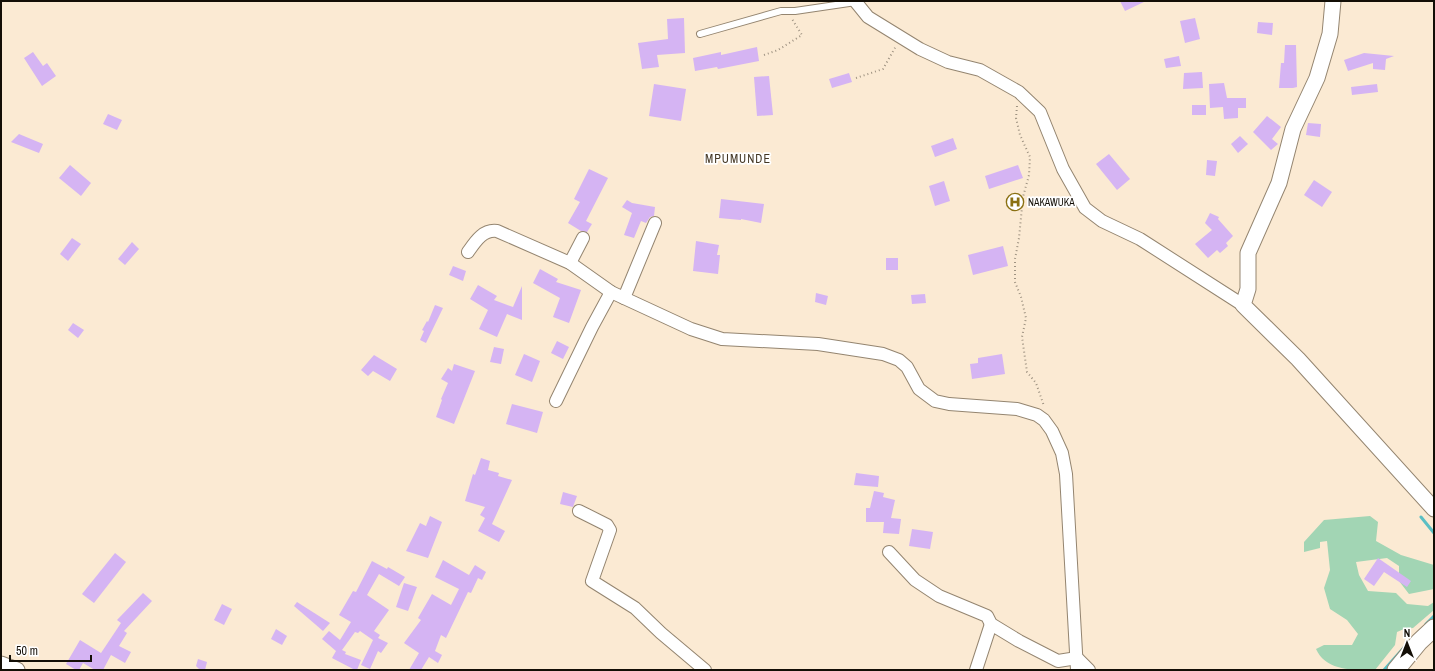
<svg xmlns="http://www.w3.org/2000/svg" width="1435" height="671" font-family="'Archivo Narrow',sans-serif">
	<rect width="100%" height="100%" fill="#fbead3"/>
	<path fill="#a2d5b4" d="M1370 516 1378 522 1376 541 1401 555 1434 565V589L1409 594 1399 581V566L1387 558 1356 562 1359 575 1368 591 1396 593 1407 604 1428 606 1434 602V610L1413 628 1404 629 1397 632 1395 645 1375 670C1352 670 1326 671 1316 649L1324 645H1352L1358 634 1347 620 1330 609 1324 588 1330 570 1327 541 1320 542V548L1304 552V542L1324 520Z"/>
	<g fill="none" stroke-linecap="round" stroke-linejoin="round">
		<g stroke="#5bbfc4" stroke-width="3">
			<path d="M1421 517 1434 533"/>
			<path d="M1426 624 1434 616"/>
			<path d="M1384 670 1408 643"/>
		</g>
	</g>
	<g fill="#d5b4f3">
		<path d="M1120 1H1146L1125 11Z"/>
		<path d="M684 18 685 53 657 55 659 67 642 69 638 43 668 39 667 19Z"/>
		<path d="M1195 18 1200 39 1185 43 1180 21Z"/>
		<path d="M1258 22 1273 23 1272 35 1257 33Z"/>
		<path d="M1285 45H1296L1297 87 1293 88H1279L1281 63H1284Z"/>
		<path d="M757 47 759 61 718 69 717 67 695 71 693 58 721 52V55Z"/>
		<path d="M33 52 43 66 47 63 56 76 42 86 24 58Z"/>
		<path d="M1364 53 1394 56 1386 59 1385 70 1373 69V63L1348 71 1344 60Z"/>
		<path d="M1179 56 1181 66 1166 68 1164 59Z"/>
		<path d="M1202 72 1203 88 1183 89 1184 73Z"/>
		<path d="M849 73 852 82 832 88 829 79Z"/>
		<path d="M769 76 773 115 757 116 754 77Z"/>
		<path d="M1224 83 1227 98H1246V108H1238V118L1224 119 1223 107 1210 108 1209 84Z"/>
		<path d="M654 84 686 89 681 121 649 116Z"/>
		<path d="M1377 84 1378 92 1352 95 1351 87Z"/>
		<rect x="1192" y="105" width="14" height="10"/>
		<path d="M108 114 122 120 117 130 103 124Z"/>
		<path d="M1267 116 1281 127 1272 139 1278 144 1271 150 1253 132Z"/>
		<path d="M1308 123 1321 124 1320 137 1306 135Z"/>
		<path d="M19 134 43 144 39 153 11 142Z"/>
		<path d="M1240 136 1248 144 1238 153 1231 144Z"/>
		<path d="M953 138 957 149 935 157 931 146Z"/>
		<path d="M1109 154 1130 179 1117 190 1096 164Z"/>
		<path d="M1207 160 1217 161 1215 176 1206 175Z"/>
		<path d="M70 165 91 183 81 196 59 178Z"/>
		<path d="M1018 165 1023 178 989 189 985 176Z"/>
		<path d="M589 169 608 178 586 221 592 224 587 232 581 231 568 223 580 202 574 199Z"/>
		<path d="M1314 180 1332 192 1322 207 1304 195Z"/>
		<path d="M944 181 950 201 935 206 929 186Z"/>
		<path d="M721 199 764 204 761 223 741 219V220L719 218Z"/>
		<path d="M627 200 632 203 655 207 654 216 650 217 646 223 641 221 634 238 624 235 632 213 622 207Z"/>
		<path d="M1210 213 1219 217 1218 219 1233 236 1226 243 1228 246 1220 253 1217 250 1208 258 1195 244 1212 230 1205 223Z"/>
		<path d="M72 238 81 244 68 261 60 254Z"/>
		<path d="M696 241 719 245 717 255H720L718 274 693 271Z"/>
		<path d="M132 242 139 249 125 265 118 259Z"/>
		<path d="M1003 246 1008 266 973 275 968 255Z"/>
		<rect x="886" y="258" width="12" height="12"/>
		<path d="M453 266 466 271 463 281 449 275Z"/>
		<path d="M540 269 558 279 556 282 581 290 569 323 553 317 560 298 533 283Z"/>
		<path d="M478 285 497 296 494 300 513 307 522 286V320L507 314 497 337 479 329 488 310 470 299Z"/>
		<path d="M816 293 828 296 826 305 815 302Z"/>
		<path d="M925 294 926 303 912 304 911 295Z"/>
		<path d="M435 305 443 308 426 343 420 340 424 331 422 330 427 321 428 322Z"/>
		<path d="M73 323 84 330 78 338 68 330Z"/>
		<path d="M557 341 569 347 563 359 551 353Z"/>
		<path d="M494 347 504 349 501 364 490 362Z"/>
		<path d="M524 354 540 361 532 382 515 375Z"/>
		<path d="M1002 354 1005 374 972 379 970 364 978 363V358Z"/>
		<path d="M374 355 397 369 390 381 373 371 368 376 361 370Z"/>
		<path d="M454 364 475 371 454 424 436 417 442 400 441 399 448 383 441 379 448 368 452 371Z"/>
		<path d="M512 404 543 412 537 433 506 424Z"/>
		<path d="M481 458 490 461 488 470 499 473 498 476 512 480 492 524 505 531 499 542 478 531 485 518 480 515 485 507 465 501 473 474 475 475Z"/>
		<path d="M856 473 879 476 878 487 854 485Z"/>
		<path d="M874 491 884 493 883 497 895 500 891 518 901 519 899 534 883 533 884 522H866V508H870Z"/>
		<path d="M563 492 577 496 573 507 560 504Z"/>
		<path d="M430 516 442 522 428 558 406 551 420 523 426 526Z"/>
		<path d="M912 529 933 532 930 549 909 546Z"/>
		<path d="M115 553 126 562 94 603 82 594Z"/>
		<path d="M1378 558 1411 581 1407 587 1384 572 1374 586 1364 579Z"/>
		<path d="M443 560 469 575 475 565 486 572 482 580 478 578 471 593 468 592 446 638 441 635 435 651 442 655 438 663 429 657 421 670H409L419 653 404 643 421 620 418 618 432 594 451 605 459 589 435 577Z"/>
		<path d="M372 561 387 569 388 567 405 577 399 586 379 574 367 595 389 610 374 631 380 635 378 638 388 643 381 653 378 651 370 669 361 665 373 640 360 631 358 633 355 632 342 650 346 652 345 654 361 660 357 670H355L332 658 336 651 322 639 329 631 340 640 351 622 339 615 353 591 356 592Z"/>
		<path d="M404 583 417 587 408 611 396 607Z"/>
		<path d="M143 593 152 601 124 631 127 633 119 646 131 652 125 663 111 655 103 670H95L83 663 79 670H76L66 664 80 640 101 653 121 623 117 620Z"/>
		<path d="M297 602 330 623 323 631 294 606Z"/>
		<path d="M222 604 232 609 224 625 214 620Z"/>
		<path d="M276 629 287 636 282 645 271 639Z"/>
		<path d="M198 659 207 662 205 670H200L196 666Z"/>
	</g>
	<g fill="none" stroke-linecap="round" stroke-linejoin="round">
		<defs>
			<path id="service" d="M700 34 781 11H795L856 2"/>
			<g id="minor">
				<path d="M855 1 868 17 920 49 948 62 980 70 1019 92 1040 112 1063 169 1085 208 1102 221 1140 239 1243 305"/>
				<path d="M468 252C475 242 483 229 497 231L570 263 611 292 691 329 722 339 818 344 883 354 899 360 907 367 919 389 935 401 949 404 1017 409 1037 415 1044 420 1052 431 1062 453 1066 474 1077 670"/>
				<path d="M570 263 583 238"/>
				<path d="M624 298 655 223"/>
				<path d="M556 401 592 327 611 292"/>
				<path d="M579 511 607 525 610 530 592 581 635 608 661 633 705 670"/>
				<path d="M889 552 915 580 939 596 987 616 991 624 1019 641 1058 661 1077 658 1089 670"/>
				<path d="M976 670 991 624"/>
			</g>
			<g id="tertiary">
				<path d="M1333 1 1330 34 1317 78 1293 129 1279 183 1248 253V289L1243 305 1298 359 1434 509"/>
				<path d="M1 664 17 670"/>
			</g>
			<path id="secondary" d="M1396 670 1419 642 1434 628"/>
		</defs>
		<use href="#service" stroke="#948570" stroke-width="8"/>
		<use href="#minor" stroke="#948570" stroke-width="14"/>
		<use href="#tertiary" stroke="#948570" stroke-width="17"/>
		<use href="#secondary" stroke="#948570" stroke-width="19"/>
		<g stroke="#9f9382" stroke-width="2" stroke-dasharray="1 3" stroke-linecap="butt">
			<path d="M764 55 778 50 802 35 792 19"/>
			<path d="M856 78 883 69 896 46"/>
			<path d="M1017 106 1016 118 1020 135 1030 157 1029 175 1023 197 1019 238 1015 259V282L1021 297 1026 318 1022 337 1027 372 1036 383 1044 406"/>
		</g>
		<use href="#service" stroke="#fff" stroke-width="6"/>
		<use href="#minor" stroke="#fff" stroke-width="12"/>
		<use href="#tertiary" stroke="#fff" stroke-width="15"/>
		<use href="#secondary" stroke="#fff" stroke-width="17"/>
	</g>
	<defs>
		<symbol id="hospital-ring" viewBox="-11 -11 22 22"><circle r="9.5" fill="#fff" stroke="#8a7012" stroke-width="1.5"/><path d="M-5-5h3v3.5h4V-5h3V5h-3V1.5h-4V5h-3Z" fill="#8a7012"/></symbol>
	</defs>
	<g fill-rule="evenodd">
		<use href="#hospital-ring" x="1005" y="192" width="20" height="20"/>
	</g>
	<g text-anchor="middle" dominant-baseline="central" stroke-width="3.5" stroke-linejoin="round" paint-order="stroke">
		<g font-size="10" fill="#130e06" stroke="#fff" text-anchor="start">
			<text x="1028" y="202">NAKAWUKA</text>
		</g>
		<g font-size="12" letter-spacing="1" fill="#433623" stroke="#fff">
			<text x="738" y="159">MPUMUNDE</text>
		</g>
	</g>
	<rect width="1435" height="671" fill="none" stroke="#130e06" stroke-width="4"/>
	<g transform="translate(1407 643)" stroke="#ffffff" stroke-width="3" paint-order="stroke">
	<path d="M0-3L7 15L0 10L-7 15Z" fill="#130e06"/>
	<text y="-6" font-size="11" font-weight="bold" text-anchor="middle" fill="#130e06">N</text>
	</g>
	<path d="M10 655v6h81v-6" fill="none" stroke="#130e06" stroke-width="2"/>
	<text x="16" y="655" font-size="12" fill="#130e06" stroke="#ffffff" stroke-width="3" paint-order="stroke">50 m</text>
</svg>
